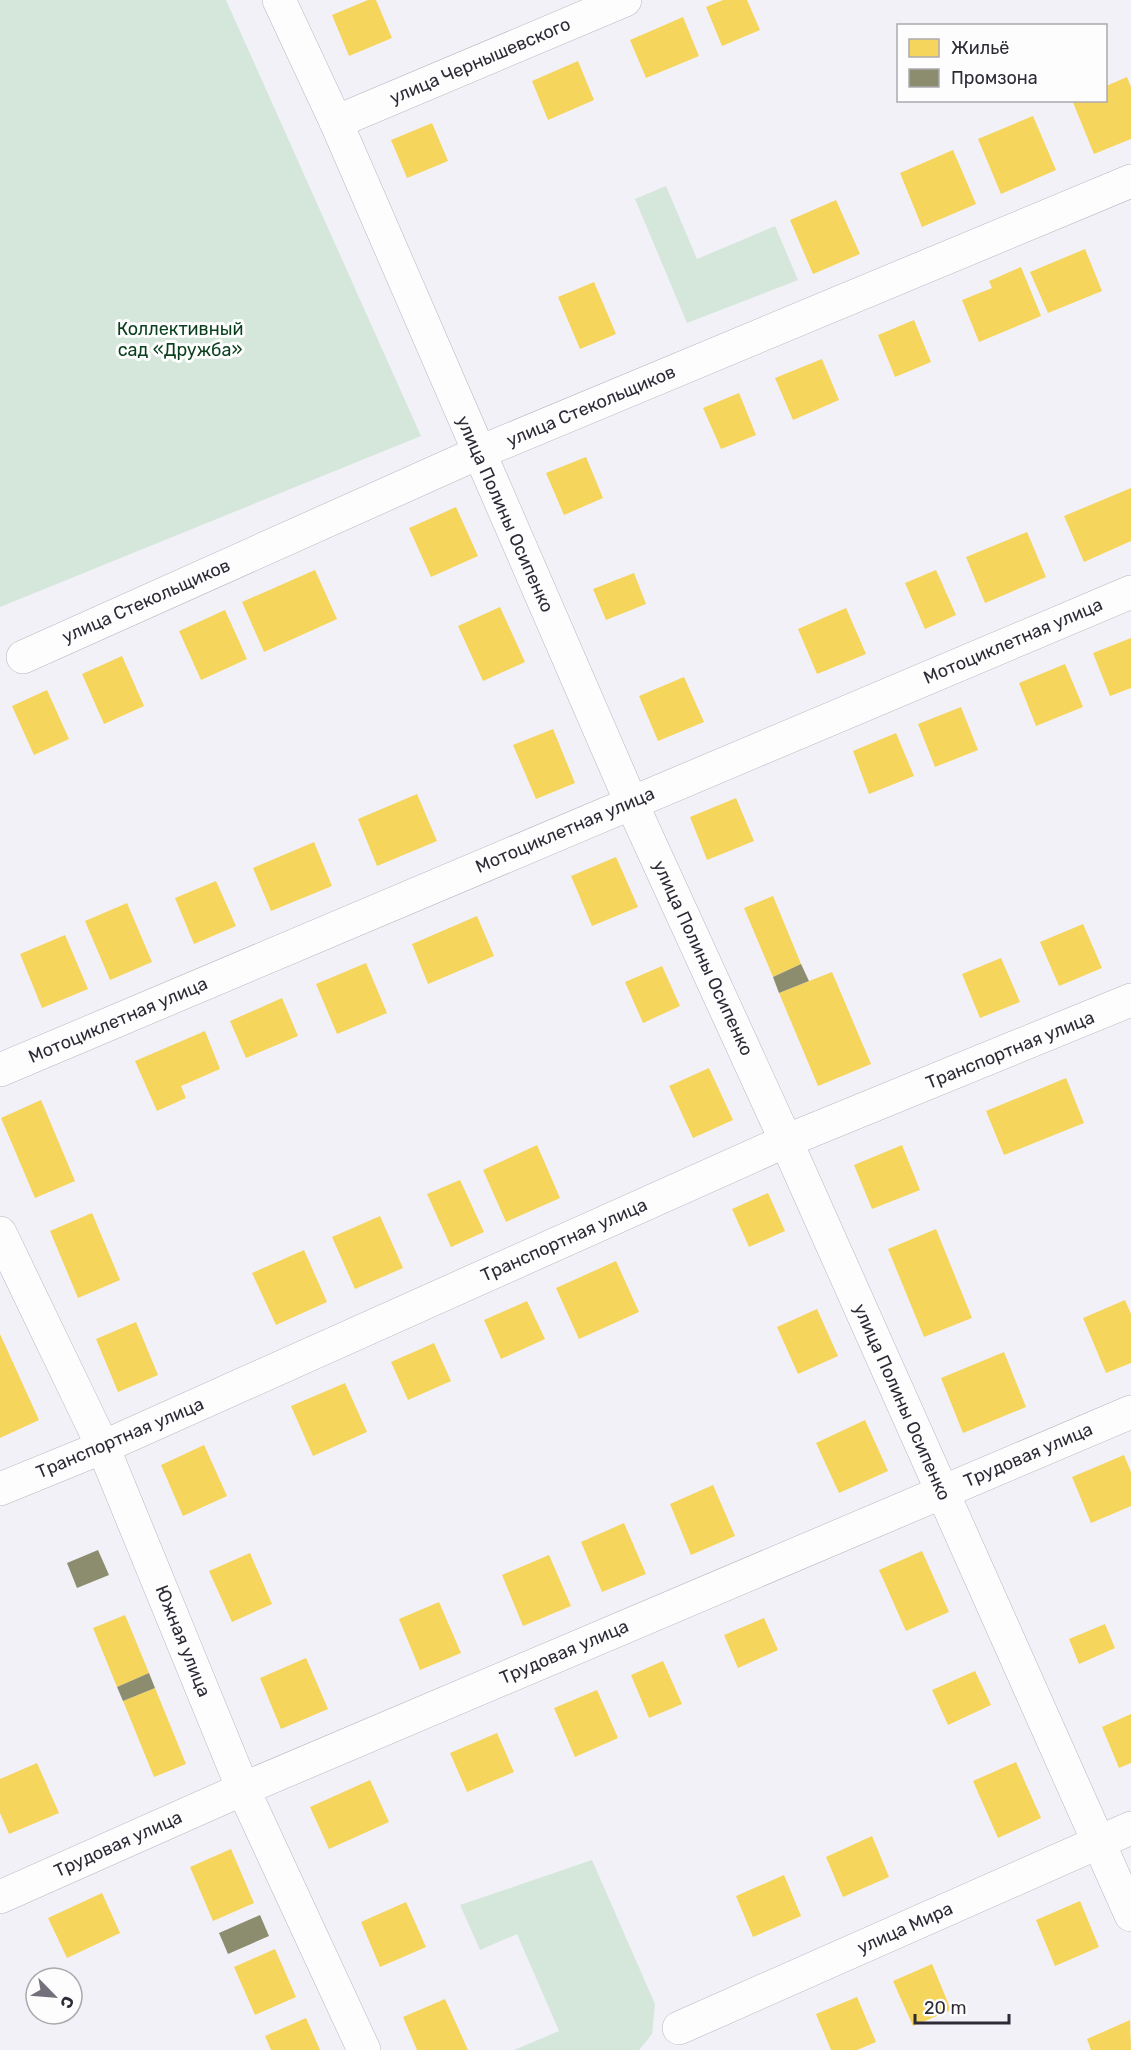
<svg xmlns="http://www.w3.org/2000/svg" width="1131" height="2050" font-family="Rubik,sans-serif">
	<rect width="100%" height="100%" fill="#f2f1f8"/>
	<g fill="#d4e7da">
		<path d="M0 0H226L421 436 0 607Z"/>
		<path d="M666 186 697 259 775 226 798 280 687 323 635 199Z"/>
		<path d="M592 1860 655 2004 652 2034 639 2050H514L559 2031 517 1934 480 1950 460 1905Z"/>
	</g>
	<g fill="#f6d55c">
		<path d="M368 0H376L392 38 349 56 332 15Z"/>
		<path d="M723 0H747L760 30 722 46 706 7Z"/>
		<path d="M683 17 699 56 646 78 630 40Z"/>
		<path d="M578 61 594 100 548 120 532 81Z"/>
		<path d="M1127 77 1131 87V139L1094 154 1072 100H1106V86Z"/>
		<path d="M1033 116 1056 170 1001 194 978 139Z"/>
		<path d="M432 123 448 161 407 178 391 140Z"/>
		<path d="M953 150 976 204 922 227 900 173Z"/>
		<path d="M836 200 860 254 813 274 790 220Z"/>
		<path d="M1085 249 1102 291 1048 313 1030 272Z"/>
		<path d="M1021 267 1041 316 979 342 962 300 992 288 989 281Z"/>
		<path d="M594 282 616 334 580 349 558 297Z"/>
		<path d="M914 320 931 362 895 377 878 335Z"/>
		<path d="M822 359 839 400 793 420 775 378Z"/>
		<path d="M739 393 756 435 721 449 703 408Z"/>
		<path d="M586 457 603 498 564 515 546 473Z"/>
		<path d="M1131 488V541L1084 562 1064 516Z"/>
		<path d="M456 507 478 556 431 577 409 528Z"/>
		<path d="M1027 532 1046 577 985 603 966 557Z"/>
		<path d="M315 570 337 619 264 652 242 602Z"/>
		<path d="M936 570 956 615 925 629 905 583Z"/>
		<path d="M634 573 646 604 606 620 593 589Z"/>
		<path d="M500 607 525 662 483 681 458 626Z"/>
		<path d="M846 608 866 654 817 674 798 629Z"/>
		<path d="M225 610 247 659 201 680 179 631Z"/>
		<path d="M1131 638V688L1110 696 1093 653Z"/>
		<path d="M122 656 144 706 104 724 82 674Z"/>
		<path d="M1065 664 1083 707 1036 726 1019 683Z"/>
		<path d="M684 677 704 722 658 741 639 696Z"/>
		<path d="M47 690 69 739 34 755 12 706Z"/>
		<path d="M961 707 978 750 935 767 918 724Z"/>
		<path d="M553 729 575 783 536 799 513 745Z"/>
		<path d="M896 733 914 776 869 794 853 751Z"/>
		<path d="M417 794 437 841 377 866 358 819Z"/>
		<path d="M736 798 754 841 707 860 690 817Z"/>
		<path d="M314 842 332 886 271 911 253 868Z"/>
		<path d="M616 857 638 907 592 926 571 876Z"/>
		<path d="M216 881 236 926 194 944 175 898Z"/>
		<path d="M773 896 801 964 773 977 744 908Z"/>
		<path d="M127 903 152 962 110 980 85 921Z"/>
		<path d="M477 916 494 956 428 984 412 944Z"/>
		<path d="M1083 924 1102 968 1059 986 1040 942Z"/>
		<path d="M65 935 88 989 42 1008 20 954Z"/>
		<path d="M1001 958 1020 1002 980 1018 962 974Z"/>
		<path d="M366 963 387 1013 337 1034 316 984Z"/>
		<path d="M662 966 680 1006 643 1023 625 982Z"/>
		<path d="M832 972 871 1064 818 1086 779 993Z"/>
		<path d="M282 998 298 1036 246 1058 230 1021Z"/>
		<path d="M205 1031 220 1069 181 1086 186 1098 157 1111 135 1061Z"/>
		<path d="M709 1068 733 1120 693 1138 669 1086Z"/>
		<path d="M1066 1078 1084 1123 1004 1155 986 1111Z"/>
		<path d="M41 1100 75 1181 35 1198 1 1118Z"/>
		<path d="M537 1145 560 1198 506 1222 483 1170Z"/>
		<path d="M902 1145 920 1190 872 1209 854 1165Z"/>
		<path d="M460 1180 484 1232 451 1247 427 1194Z"/>
		<path d="M768 1193 785 1231 749 1247 732 1209Z"/>
		<path d="M92 1213 120 1280 78 1298 50 1231Z"/>
		<path d="M380 1216 403 1268 355 1289 332 1237Z"/>
		<path d="M936 1229 972 1318 924 1337 888 1249Z"/>
		<path d="M304 1250 327 1302 276 1325 252 1273Z"/>
		<path d="M616 1261 639 1312 579 1339 556 1288Z"/>
		<path d="M1125 1300 1131 1314V1363L1106 1373 1083 1318Z"/>
		<path d="M527 1301 545 1339 501 1359 484 1320Z"/>
		<path d="M817 1309 838 1356 798 1374 777 1327Z"/>
		<path d="M136 1322 158 1375 118 1392 96 1339Z"/>
		<path d="M0 1334 39 1420 0 1438Z"/>
		<path d="M434 1343 451 1381 408 1400 391 1362Z"/>
		<path d="M1004 1352 1026 1407 963 1433 941 1378Z"/>
		<path d="M345 1383 367 1432 313 1456 291 1406Z"/>
		<path d="M865 1420 888 1471 839 1493 816 1443Z"/>
		<path d="M204 1445 227 1496 183 1516 161 1465Z"/>
		<path d="M1124 1455 1131 1472V1506L1091 1523 1072 1477Z"/>
		<path d="M713 1485 735 1536 691 1555 670 1504Z"/>
		<path d="M624 1523 646 1574 602 1592 581 1542Z"/>
		<path d="M922 1551 949 1612 906 1631 879 1570Z"/>
		<path d="M250 1553 272 1604 232 1622 209 1571Z"/>
		<path d="M549 1555 571 1606 523 1626 502 1575Z"/>
		<path d="M439 1602 461 1653 420 1670 399 1619Z"/>
		<path d="M125 1615 149 1673 117 1687 93 1628Z"/>
		<path d="M764 1618 778 1650 738 1668 724 1635Z"/>
		<path d="M1105 1624 1115 1648 1079 1664 1069 1639Z"/>
		<path d="M306 1658 328 1709 281 1729 260 1678Z"/>
		<path d="M663 1661 682 1704 649 1718 631 1675Z"/>
		<path d="M975 1671 991 1705 948 1725 932 1690Z"/>
		<path d="M155 1688 186 1764 154 1777 123 1701Z"/>
		<path d="M597 1690 618 1738 575 1757 554 1708Z"/>
		<path d="M1131 1714V1763L1119 1768 1102 1727Z"/>
		<path d="M497 1733 514 1772 467 1792 450 1753Z"/>
		<path d="M1016 1762 1041 1818 998 1838 973 1781Z"/>
		<path d="M37 1763 59 1813 9 1834 0 1813V1779Z"/>
		<path d="M370 1780 389 1822 329 1849 310 1807Z"/>
		<path d="M872 1836 889 1877 843 1897 826 1857Z"/>
		<path d="M231 1849 254 1903 213 1921 190 1867Z"/>
		<path d="M784 1875 801 1916 753 1937 736 1896Z"/>
		<path d="M102 1893 120 1933 67 1958 48 1918Z"/>
		<path d="M1080 1901 1099 1947 1055 1966 1036 1920Z"/>
		<path d="M406 1902 426 1947 380 1967 361 1922Z"/>
		<path d="M275 1949 296 1997 255 2015 234 1967Z"/>
		<path d="M932 1964 951 2010 913 2026 893 1981Z"/>
		<path d="M857 1997 876 2042 857 2050H831L816 2014Z"/>
		<path d="M445 1999 468 2050H417L403 2017Z"/>
		<path d="M306 2018 320 2050H271L265 2036Z"/>
		<path d="M1130 2020 1131 2050H1091L1087 2039Z"/>
	</g>
	<g fill="#8c8c6e">
		<path d="M801 964 809 981 779 993 773 977Z"/>
		<path d="M98 1550 109 1575 77 1588 67 1563Z"/>
		<path d="M149 1673 155 1688 123 1701 117 1687Z"/>
		<path d="M260 1915 269 1936 228 1954 219 1933Z"/>
	</g>
	<g fill="none" stroke-linecap="round" stroke-linejoin="round">
		<defs>
			<g id="minor">
				<path d="M279 0 336 122 631 802 786 1141 1131 1915"/>
				<path d="M336 122 625 0"/>
				<path d="M23 657 478 453 1131 181"/>
				<path d="M0 1070 1131 592"/>
				<path d="M0 1233 103 1447 243 1789 364 2050"/>
				<path d="M0 1489 103 1447 786 1141 1131 1000"/>
				<path d="M0 1897 243 1789 1131 1412"/>
				<path d="M679 2028 1131 1828"/>
			</g>
		</defs>
		<use href="#minor" stroke="#b8b6bf" stroke-width="34"/>
		<use href="#minor" stroke="#fdfdfe" stroke-width="33"/>
	</g>
	<g text-anchor="middle" dominant-baseline="central" stroke-width="6" stroke-linejoin="round" paint-order="stroke">
		<g font-size="18" fill="#2e2b37" stroke="#fdfdfd">
			<text transform="translate(480 61) rotate(-23)">улица Чернышевского</text>
			<text transform="translate(591 406) rotate(-23)">улица Стекольщиков</text>
			<text transform="translate(505 514) rotate(66)">улица Полины Осипенко</text>
			<text transform="translate(146 601) rotate(-24)">улица Стекольщиков</text>
			<text transform="translate(1013 641) rotate(-23)">Мотоциклетная улица</text>
			<text transform="translate(565 830) rotate(-23)">Мотоциклетная улица</text>
			<text transform="translate(703 958) rotate(65)">улица Полины Осипенко</text>
			<text transform="translate(118 1020) rotate(-23)">Мотоциклетная улица</text>
			<text transform="translate(1010 1050) rotate(-22)">Транспортная улица</text>
			<text transform="translate(564 1240) rotate(-24)">Транспортная улица</text>
			<text transform="translate(902 1402) rotate(66)">улица Полины Осипенко</text>
			<text transform="translate(120 1438) rotate(-23)">Транспортная улица</text>
			<text transform="translate(1028 1455) rotate(-23)">Трудовая улица</text>
			<text transform="translate(183 1641) rotate(68)">Южная улица</text>
			<text transform="translate(564 1652) rotate(-23)">Трудовая улица</text>
			<text transform="translate(118 1844) rotate(-24)">Трудовая улица</text>
			<text transform="translate(905 1928) rotate(-24)">улица Мира</text>
		</g>
		<g font-size="18" fill="#093f1d" stroke="#fdfdfd">
			<text x="180" y="329">Коллективный<tspan x="180" dy="21">сад «Дружба»</tspan></text>
		</g>
	</g>
	<rect x="897" y="24" width="210" height="78" fill="#fdfdfd" stroke="#aaa9ae" stroke-width="1.5"/>
	<rect x="909" y="39" width="30" height="18" fill="#f6d55c" stroke="#aaa9ae" stroke-width="1.5"/>
	<text x="951" y="54" font-size="18" fill="#2e2b37">Жильё</text>
	<rect x="909" y="69" width="30" height="18" fill="#8c8c6e" stroke="#aaa9ae" stroke-width="1.5"/>
	<text x="951" y="84" font-size="18" fill="#2e2b37">Промзона</text>
	<g transform="translate(54 1996) rotate(115)"><circle r="28" fill="#fdfdfd" stroke="#aaa9ae" stroke-width="1.5"/>
	<path d="M0-4.5L10 22L0 15L-10 22Z" fill="#73707b"/>
	<text y="-9" font-size="16" font-weight="bold" text-anchor="middle" fill="#2e2b37">С</text>
	</g>
	<path d="M915 2014v9h94v-9" fill="none" stroke="#2e2b37" stroke-width="3"/>
	<text x="924" y="2014" font-size="18" fill="#2e2b37" stroke="#fdfdfd" stroke-width="4.5" paint-order="stroke">20 m</text>
</svg>
